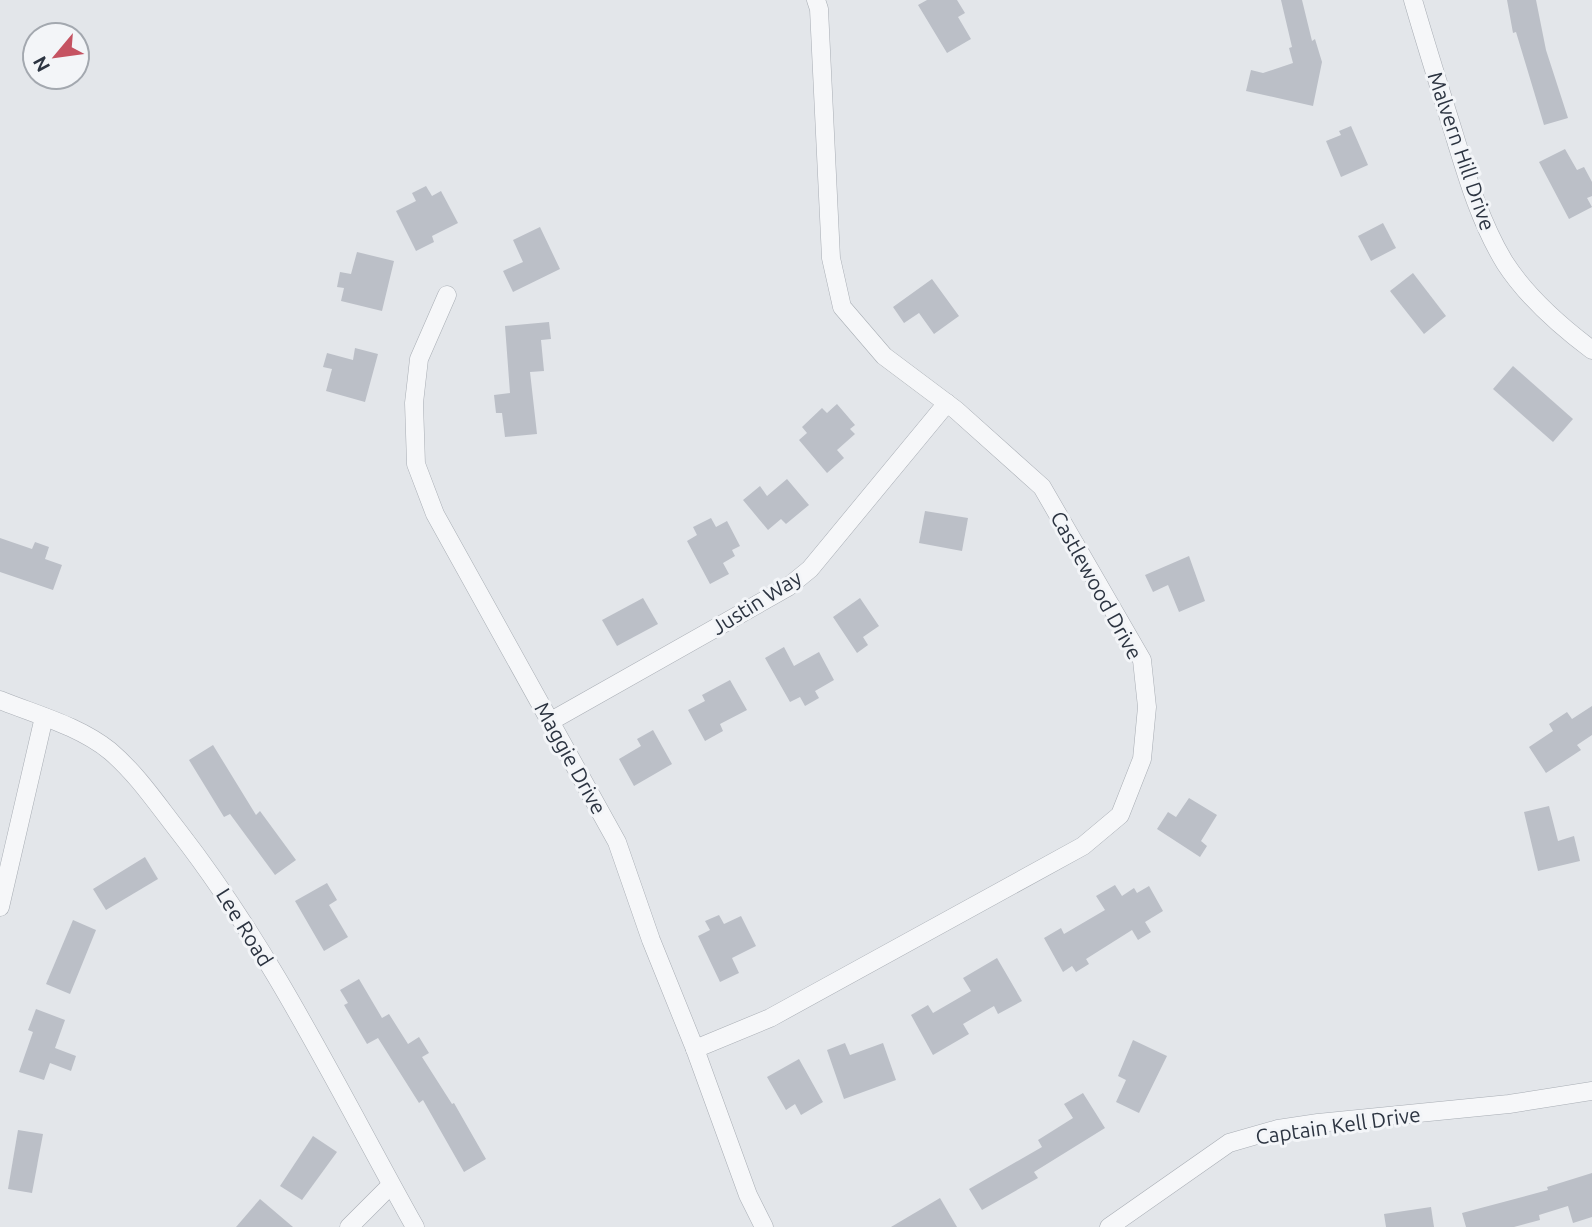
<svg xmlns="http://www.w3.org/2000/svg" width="1592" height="1227" font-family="Ubuntu,sans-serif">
	<rect width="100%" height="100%" fill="#e3e6ea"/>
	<g fill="#bbbfc7">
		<path d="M927 0H957L965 13 958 17 971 39 947 53 918 5Z"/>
		<path d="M1281 0H1302L1312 41 1315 39 1322 62 1313 106 1246 91 1251 70 1263 73 1293 63 1289 48 1292 47Z"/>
		<path d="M1507 0H1536L1546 50 1568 118 1544 125 1516 32 1513 33Z"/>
		<path d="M1351 126 1368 165 1341 177 1326 141 1341 135 1339 131Z"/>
		<path d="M1565 149 1577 170 1584 167 1592 182V196L1587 198 1592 207 1569 219 1539 162Z"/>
		<path d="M426 186 432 196 441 191 458 223 432 236 434 242 416 251 396 211 416 201 412 193Z"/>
		<path d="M1383 223 1396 248 1371 261 1358 236Z"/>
		<path d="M540 227 560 269 513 292 503 271 523 262 513 240Z"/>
		<path d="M357 252 394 261 382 311 341 301 344 288 337 287 340 272 351 274Z"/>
		<path d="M1413 273 1446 316 1424 334 1390 291Z"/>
		<path d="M932 279 959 316 934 334 919 313 904 323 893 307Z"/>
		<path d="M549 322 551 339 541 340 544 371 530 372 537 434 505 437 502 413H496L494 395 510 393 505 326Z"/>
		<path d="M355 348 378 354 365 402 326 391 332 369 323 367 327 353 353 360Z"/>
		<path d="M1513 366 1573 419 1553 442 1493 389Z"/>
		<path d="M837 404 855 425 850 429 855 434 837 450 844 458 827 473 799 440 807 433 802 427 822 408 827 413Z"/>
		<path d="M787 479 809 505 786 524 781 519 768 530 743 500 760 486 767 496Z"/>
		<path d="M925 511 968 518 962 551 919 543Z"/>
		<path d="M711 518 716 527 727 521 740 546 732 550 735 556 723 563 729 574 710 584 687 541 697 535 693 527Z"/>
		<path d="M0 538 32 549 35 542 49 547 45 559 62 565 53 590 0 572Z"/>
		<path d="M1189 556 1205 601 1179 612 1168 585 1153 592 1145 575Z"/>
		<path d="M643 598 658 624 617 646 602 620Z"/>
		<path d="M860 598 879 626 863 637 868 645 857 653 833 617Z"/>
		<path d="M784 647 794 666 819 652 834 680 815 691 819 698 805 706 800 697 790 702 765 658Z"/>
		<path d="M730 680 747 710 720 724 723 731 705 741 688 710 705 701 702 695Z"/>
		<path d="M1592 706V735L1577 745 1581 750 1546 773 1529 747 1553 731 1549 724 1567 712 1572 719Z"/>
		<path d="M653 730 672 764 634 786 619 759 641 746 637 739Z"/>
		<path d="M213 745 256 815 260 811 296 860 275 875 230 814 224 817 189 760Z"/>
		<path d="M1189 798 1217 815 1201 841 1207 846 1200 857 1157 829 1168 812 1176 817Z"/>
		<path d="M1549 806 1558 841 1574 836 1580 861 1538 871 1524 812Z"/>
		<path d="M145 857 158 879 106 910 93 889Z"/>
		<path d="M327 883 337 900 329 905 348 937 324 951 295 901Z"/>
		<path d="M1115 885 1122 896 1134 888 1137 893 1149 886 1163 911 1145 922 1151 932 1138 940 1132 930 1086 959 1089 964 1076 972 1072 966 1063 972 1044 938 1061 928 1064 934 1105 910 1096 896Z"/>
		<path d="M719 915 724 924 741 916 756 946 732 958 739 973 720 982 698 936 710 930 705 921Z"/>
		<path d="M73 920 96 930 70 994 46 984Z"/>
		<path d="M997 958 1022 1001 998 1014 994 1006 963 1024 969 1034 933 1055 911 1015 928 1005 933 1013 971 991 963 978Z"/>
		<path d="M359 979 382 1018 389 1014 408 1044 419 1037 429 1053 422 1057 452 1104 454 1103 486 1159 464 1172 423 1100 419 1103 378 1038 367 1044 344 1005 348 1003 340 990Z"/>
		<path d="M36 1009 65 1020 55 1048 76 1056 71 1071 50 1063 44 1080 19 1072 33 1032 28 1030Z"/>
		<path d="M1133 1040 1167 1056 1139 1113 1116 1102 1126 1080 1118 1076Z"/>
		<path d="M845 1043 850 1055 883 1043 896 1080 844 1099 827 1050Z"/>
		<path d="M799 1059 823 1102 801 1115 795 1104 786 1110 767 1077Z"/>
		<path d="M1083 1093 1105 1128 1034 1172 1038 1178 982 1210 969 1189 1042 1147 1038 1140 1073 1118 1064 1104Z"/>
		<path d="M18 1130 43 1134 32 1193 8 1189Z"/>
		<path d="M313 1136 337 1152 302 1200 280 1186Z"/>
		<path d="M1592 1173V1217L1573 1223 1568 1206 1539 1215 1540 1220 1514 1227H1466L1462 1213 1548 1190 1547 1187Z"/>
		<path d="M940 1198 957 1227H891Z"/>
		<path d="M260 1199 273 1210 293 1227H236Z"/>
		<path d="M1431 1207 1434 1227H1386L1384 1214Z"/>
	</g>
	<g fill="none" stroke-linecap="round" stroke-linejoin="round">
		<defs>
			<g id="minor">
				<path d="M1413 0C1426 45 1440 89 1454 134 1467 177 1481 224 1505 263 1527 297 1560 326 1592 350"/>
				<path d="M447 295 419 359 414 403 416 464 435 514 617 842 651 940 695 1049 748 1195 764 1227"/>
				<path d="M0 700C37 715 79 726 110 751 137 774 157 804 179 832 273 953 340 1093 415 1227"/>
				<path d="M551 721 788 587 810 569 947 403"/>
				<path d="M0 907 44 717"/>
				<path d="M695 1049 770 1018 1083 846 1120 815 1142 759 1147 707 1142 660 1042 487 956 410 884 356 842 307 831 258 819 9 816 0"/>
				<path d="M349 1227 391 1185"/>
				<path d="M1109 1227 1229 1143 1278 1129 1318 1123 1509 1104 1592 1091"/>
			</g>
		</defs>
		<use href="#minor" stroke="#a8adb4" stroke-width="19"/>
		<use href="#minor" stroke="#f6f7f9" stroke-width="18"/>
	</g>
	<g text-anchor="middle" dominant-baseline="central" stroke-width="6" stroke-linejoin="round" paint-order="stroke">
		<g font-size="21" fill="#2c3441" stroke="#f3f5f8">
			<text transform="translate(1462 151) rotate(71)">Malvern Hill Drive</text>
			<text transform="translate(1097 585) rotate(61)">Castlewood Drive</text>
			<text transform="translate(756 602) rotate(-32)">Justin Way</text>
			<text transform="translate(571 758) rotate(61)">Maggie Drive</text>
			<text transform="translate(245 927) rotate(58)">Lee Road</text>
			<text transform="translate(1338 1125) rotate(-8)">Captain Kell Drive</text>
		</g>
	</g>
	<g transform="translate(56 56) rotate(241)"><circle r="33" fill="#f3f5f8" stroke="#a3a8af" stroke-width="2"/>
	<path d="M0-5L12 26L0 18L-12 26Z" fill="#c55362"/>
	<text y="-10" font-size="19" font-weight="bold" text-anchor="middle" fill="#2c3441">N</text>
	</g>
</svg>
